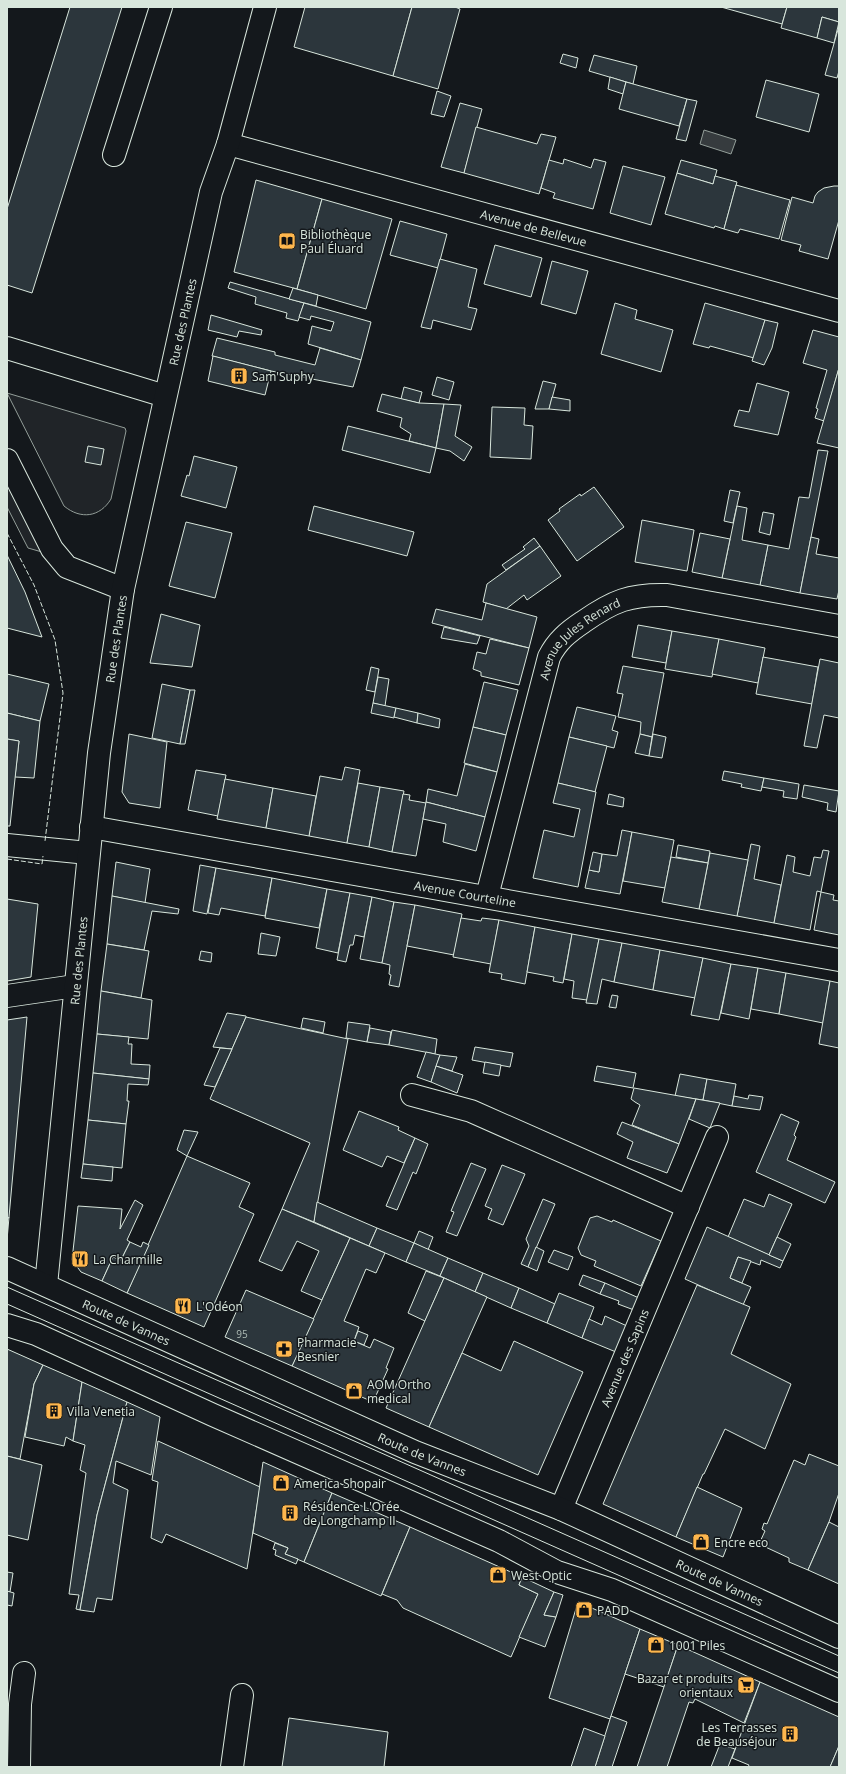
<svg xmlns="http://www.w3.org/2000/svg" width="846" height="1774" font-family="'Open Sans',sans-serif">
	<rect width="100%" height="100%" fill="#14181c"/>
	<g fill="#202428" stroke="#939e99">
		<path d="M7 393 125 428 126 431 111 499C100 517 81 520 64 506Z"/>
		<path d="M7 484 42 552 28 548 7 507Z"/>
	</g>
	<path fill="#363b3e" stroke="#939e99" d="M704 130 736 140 731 154 700 144Z"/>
	<g fill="#2c363c" stroke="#d8e6dc">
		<path d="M70 7H122L32 293 7 285V209Z"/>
		<path d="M305 7H412L393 76 294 47Z"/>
		<path d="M412 7H455L460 9 438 89 393 76Z"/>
		<path d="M721 7H787L782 24Z"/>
		<path d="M787 7H839V22L822 17 817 38 781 28Z"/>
		<path d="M822 17 839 22 834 43 817 38Z"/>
		<path d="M839 26V71L837 78 825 75Z"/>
		<path d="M563 54 578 58 576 68 560 63Z"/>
		<path d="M594 55 637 66 633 84 589 71Z"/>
		<path d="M610 77 626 82 623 94 608 89Z"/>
		<path d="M766 80 819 94 809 132 756 117Z"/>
		<path d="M626 82 687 99 679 126 619 109Z"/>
		<path d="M437 91 451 96 444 117 431 114Z"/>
		<path d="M687 99 697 101 686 141 676 139Z"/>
		<path d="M460 103 482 109 464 173 441 167Z"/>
		<path d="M476 127 537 144 541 134 556 137 539 194 464 173Z"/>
		<path d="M564 159 591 168 594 159 606 162 593 209 553 198 555 193 541 188 549 160 563 164Z"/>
		<path d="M681 160 717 170 713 184 677 173Z"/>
		<path d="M623 166 665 177 651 225 610 213Z"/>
		<path d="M677 173 713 184 715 176 737 182 724 229 715 226 714 228 665 214Z"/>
		<path d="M256 180 322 199 297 289 234 272Z"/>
		<path d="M736 185 790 200 779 239 740 229 738 233 724 229Z"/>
		<path d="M834 186H839V220L828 259 799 251 801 245 781 240 792 197 813 203 815 196 818 192 824 188Z"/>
		<path d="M322 199 392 219 366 309 297 289Z"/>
		<path d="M400 221 447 234 438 268 390 255Z"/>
		<path d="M495 245 542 258 531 297 484 284Z"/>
		<path d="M440 259 477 269 468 307 477 309 471 330 433 320 431 329 421 327Z"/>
		<path d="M552 261 588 271 576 314 541 304Z"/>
		<path d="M230 282 304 303 298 321 286 318 287 313 255 304 256 297 228 288Z"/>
		<path d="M293 288 318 295 316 306 289 299Z"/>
		<path d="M304 303 371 322 361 360 308 344 312 326 331 331 334 322 311 316 310 320 299 317Z"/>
		<path d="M615 303 637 310 635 319 673 330 661 372 601 354Z"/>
		<path d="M705 303 765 320 754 358 710 346 709 348 693 344Z"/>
		<path d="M211 315 262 330 261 335 239 331 237 337 208 330Z"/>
		<path d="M765 320 778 323 772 348 764 365 752 361Z"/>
		<path d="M813 330 839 337V368L824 421 815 418 818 409 816 408 827 370 803 363Z"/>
		<path d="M217 338 275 352V355L315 365 320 348 361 360 353 387 271 371 212 356Z"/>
		<path d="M213 356 271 371 265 395 208 381Z"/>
		<path d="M839 368V448L817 443Z"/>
		<path d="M437 377 454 382 449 400 432 395Z"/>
		<path d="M543 381 556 384 549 409H535Z"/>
		<path d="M757 383 789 392 778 435 734 426 739 410 749 412Z"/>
		<path d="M404 387 422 392 419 403 401 399Z"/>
		<path d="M382 394 419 403 444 404 436 448 409 441 411 434 400 427 402 418 377 411Z"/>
		<path d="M552 397 570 400V411L549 409Z"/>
		<path d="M444 404 461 405 455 436 472 447 464 461 450 451 436 448Z"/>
		<path d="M492 407 525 408 524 425 533 426 531 459 490 457Z"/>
		<path d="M348 426 436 448 430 473 342 450Z"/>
		<path d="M88 446 104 449 101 465 85 462Z"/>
		<path d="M818 450 828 451 800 593 760 585 768 545 789 549 799 497 809 498Z"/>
		<path d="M194 456 237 467 226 508 181 496 187 475 189 476Z"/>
		<path d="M594 487 624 527 577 561 548 520 560 511 559 509 580 494 581 496Z"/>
		<path d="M730 490 740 492 733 523 724 521Z"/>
		<path d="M314 506 414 532 407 556 308 530Z"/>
		<path d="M737 506 747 508 742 540 768 545 760 585 722 578Z"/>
		<path d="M763 512 774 514 770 535 759 532Z"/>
		<path d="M642 520 694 530 687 571 635 562Z"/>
		<path d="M186 522 232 533 215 598 169 586Z"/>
		<path d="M700 533 730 539 722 578 692 572Z"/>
		<path d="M811 537 819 539 816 554 839 558V590L837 599 800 593Z"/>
		<path d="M534 538 540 546 506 570 502 565 525 549 523 547Z"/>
		<path d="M540 546 561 576 527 600 524 595 506 609 483 602 487 584Z"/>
		<path d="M7 555 25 592 42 637 7 628Z"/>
		<path d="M486 603 537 617 529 648 432 623 436 609 482 620Z"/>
		<path d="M161 614 200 625 192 667 150 663Z"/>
		<path d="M638 625 672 631 666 663 632 657Z"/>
		<path d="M444 627 480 636 477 644 441 638Z"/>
		<path d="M672 631 719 639 712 677 665 669Z"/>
		<path d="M490 639 529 648 519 685 481 676V672L473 669 477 652 486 654Z"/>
		<path d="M719 639 765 648 758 683 712 674Z"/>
		<path d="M763 657 818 667 812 704 756 694Z"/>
		<path d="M820 659 839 663V718L824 715 817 748 804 746Z"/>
		<path d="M623 666 664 673 652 737 640 734 641 722 618 717 623 694 617 693Z"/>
		<path d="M371 667 379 669 375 692 366 690Z"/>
		<path d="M7 674 49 684 40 721 7 713Z"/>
		<path d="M378 677 389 679 385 706 373 703Z"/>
		<path d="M484 682 518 690 506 735 473 727Z"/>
		<path d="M162 684 190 690 180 744 152 738Z"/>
		<path d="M190 690H195L185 744H180Z"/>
		<path d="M373 703 396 708 394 718 371 713Z"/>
		<path d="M577 707 616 716 612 730 618 732 614 748 569 737Z"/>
		<path d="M396 708 418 713 417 723 394 717Z"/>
		<path d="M7 713 40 721 34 778 15 777 19 741 7 739Z"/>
		<path d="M418 713 440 719 439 728 417 723Z"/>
		<path d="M473 727 506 735 497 772 464 763Z"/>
		<path d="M129 734 167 742 160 808 129 803 122 792Z"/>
		<path d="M640 734 652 737 649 756 635 753Z"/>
		<path d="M653 734 666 737 662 758 649 756Z"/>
		<path d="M569 737 607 746 595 792 558 783Z"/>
		<path d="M7 739 19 741 10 826H7Z"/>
		<path d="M465 764 497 772 485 817 426 802 428 789 457 796Z"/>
		<path d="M345 767 360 770 347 843 309 836 320 776 342 780Z"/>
		<path d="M196 770 226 775 218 816 188 810Z"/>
		<path d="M724 771 764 778 761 791 741 787 742 784 722 780Z"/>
		<path d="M764 778 799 784 797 799 783 797 784 791 762 787Z"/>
		<path d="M225 779 273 788 266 828 217 819Z"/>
		<path d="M358 783 380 787 369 847 347 843Z"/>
		<path d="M558 783 596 792 578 887 533 878 544 830 574 837 580 809 553 803Z"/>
		<path d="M804 785 839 791 836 812 827 810 828 803 802 797Z"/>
		<path d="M380 787 404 791 392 852 369 847Z"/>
		<path d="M273 788 316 796 309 836 266 828Z"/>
		<path d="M403 794 410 795 409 800 426 803 416 856 392 852Z"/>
		<path d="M609 794 624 798 623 807 607 804Z"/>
		<path d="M426 802 485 817 476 851 443 842 446 824 423 819Z"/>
		<path d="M622 830 632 832 620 894 585 888 589 870 599 872 602 854 617 856Z"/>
		<path d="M632 832 674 840 665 888 623 881Z"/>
		<path d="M751 844 760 846 754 879 781 885 774 923 737 916Z"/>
		<path d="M678 845 710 851 708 863 676 857Z"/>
		<path d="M823 850 829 851 821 892 817 891 810 930 774 923 787 855 795 857 793 872 810 876 814 857 821 858Z"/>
		<path d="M593 852 602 854 599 872 589 870Z"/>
		<path d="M710 853 748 860 737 916 699 909Z"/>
		<path d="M671 857 708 863 699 909 662 902Z"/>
		<path d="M116 862 150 869 145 903 112 896Z"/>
		<path d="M200 865 216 868 207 914 193 911Z"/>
		<path d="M216 868 272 878 265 916 221 908 219 915 208 913Z"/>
		<path d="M272 878 327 889 319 928 265 918Z"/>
		<path d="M327 889 350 893 338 953 316 948Z"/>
		<path d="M821 892 834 895 833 900 839 901V935L814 930Z"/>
		<path d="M350 893 372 897 364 937 355 935 353 945H350L346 962 337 960Z"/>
		<path d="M112 896 179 909 178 914 152 911 144 950 107 944Z"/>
		<path d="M372 897 394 902 382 963 360 959Z"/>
		<path d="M7 899 38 904 31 977 7 981Z"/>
		<path d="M394 902 415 905 399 987 389 985 391 975 389 974 390 965 382 963Z"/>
		<path d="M415 905 462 914 454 955 407 946Z"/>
		<path d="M461 918 481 921 482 918 499 920 491 964 453 957Z"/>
		<path d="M499 920 535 927 525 984 501 979 502 974 489 972Z"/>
		<path d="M535 927 572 934 563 983 553 981 554 977 527 972Z"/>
		<path d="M261 933 280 937 276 956 258 954Z"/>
		<path d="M572 934 599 939 587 1000 572 998 574 981 564 979Z"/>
		<path d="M599 939 622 943 614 982 602 979 597 1004 586 1003Z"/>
		<path d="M622 943 660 950 653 990 614 982Z"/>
		<path d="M107 944 149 951 141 998 101 991Z"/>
		<path d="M660 950 703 958 695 998 653 990Z"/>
		<path d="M201 951 212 953 211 962 199 960Z"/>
		<path d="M703 958 731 964 719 1020 691 1015Z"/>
		<path d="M731 964 758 968 749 1019 721 1013Z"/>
		<path d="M758 968 786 973 779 1014 751 1009Z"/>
		<path d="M786 973 830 981 823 1023 779 1014Z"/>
		<path d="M830 981 839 983V1048L819 1044Z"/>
		<path d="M101 991 152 1000 148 1039 97 1034Z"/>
		<path d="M612 995 618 996 616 1008 609 1007Z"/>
		<path d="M227 1013 246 1016V1017L232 1049 213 1047Z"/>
		<path d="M27 1017 9 1217 7 1220V1020Z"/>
		<path d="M246 1017 348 1039 314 1222 282 1209 310 1143 210 1099Z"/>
		<path d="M303 1018 325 1022 323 1033 301 1028Z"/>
		<path d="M348 1022 370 1025 367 1042 346 1038Z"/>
		<path d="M370 1028 391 1032 389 1045 367 1042Z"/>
		<path d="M392 1030 437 1039 435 1054 389 1045Z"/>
		<path d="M97 1034 129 1037 128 1044H132L131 1064 150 1065 149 1079 93 1073Z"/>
		<path d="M475 1047 513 1053 510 1067 472 1060Z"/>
		<path d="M220 1048 232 1049 215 1087 204 1085Z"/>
		<path d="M426 1052 440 1055 431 1082 417 1077Z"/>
		<path d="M440 1055 457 1057 452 1071 436 1066Z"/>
		<path d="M485 1062 501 1065 499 1076 483 1073Z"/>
		<path d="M436 1066 463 1075 457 1093 431 1082Z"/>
		<path d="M597 1066 636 1073 633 1088 594 1081Z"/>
		<path d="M93 1073 149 1079 148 1085 128 1084 127 1101H129L126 1124 88 1120Z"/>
		<path d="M680 1074 707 1079 703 1100 675 1096Z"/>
		<path d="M707 1079 736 1084 732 1106 703 1100Z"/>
		<path d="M634 1088 696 1099 679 1144 632 1125 640 1105 635 1102 631 1099Z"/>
		<path d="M749 1095 763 1097 760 1110 732 1106 734 1096 748 1099Z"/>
		<path d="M696 1099 720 1103 710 1128 689 1119Z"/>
		<path d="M359 1111 399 1127 398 1130 415 1138 404 1163 387 1156 382 1167 343 1150Z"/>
		<path d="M781 1114 799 1122 794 1135 796 1137 787 1160 835 1182 825 1203 756 1172Z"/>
		<path d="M88 1120 126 1124 122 1168 83 1164Z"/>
		<path d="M622 1122 679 1144 667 1173 627 1158 633 1142 617 1134Z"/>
		<path d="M184 1130 198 1132 187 1156 177 1150Z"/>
		<path d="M415 1138 428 1144 416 1174 413 1172 397 1210 386 1206Z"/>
		<path d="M187 1156 250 1183 239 1207 254 1214 204 1327 127 1293Z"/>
		<path d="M471 1163 486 1169 457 1236 446 1232 454 1212 451 1211Z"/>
		<path d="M83 1164 113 1167 112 1181 81 1178Z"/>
		<path d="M502 1165 525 1174 503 1225 488 1219 492 1209 485 1206Z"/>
		<path d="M769 1194 792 1204 769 1255 728 1237 744 1199 764 1207Z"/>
		<path d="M543 1199 555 1204 528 1267 521 1264 529 1246 526 1239Z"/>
		<path d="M135 1200 143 1205 127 1240 130 1242 121 1260 113 1257 102 1281 81 1272 72 1260 78 1206 122 1209 120 1229Z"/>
		<path d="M317 1202 377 1228 369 1246 314 1222Z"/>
		<path d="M282 1209 350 1238 322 1300 301 1291 319 1251 297 1241 282 1271 259 1261Z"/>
		<path d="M597 1216 612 1222 613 1220 661 1241 641 1286 594 1266 596 1261 581 1255 578 1248 590 1218Z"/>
		<path d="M9 1217 7 1240V1220Z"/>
		<path d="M707 1227 783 1261 780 1268 761 1260 760 1265 738 1257 730 1278 751 1287 743 1305 685 1279Z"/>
		<path d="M377 1228 414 1243 406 1262 369 1246Z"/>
		<path d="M419 1231 433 1237 428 1250 414 1243Z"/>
		<path d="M777 1237 791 1244 783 1261 769 1255Z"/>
		<path d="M350 1238 385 1253 376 1273 366 1269 344 1321 359 1327 354 1341 370 1348 374 1339 394 1348 386 1368 388 1369 373 1402 292 1366Z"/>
		<path d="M130 1242 141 1247 143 1242 149 1245 127 1293 102 1281 113 1257 121 1260Z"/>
		<path d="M414 1243 448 1258 440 1276 406 1262Z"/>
		<path d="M536 1247 544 1251 537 1271 528 1267Z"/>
		<path d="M554 1250 573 1257 568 1270 548 1262Z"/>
		<path d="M738 1257 751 1261 742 1283 730 1278Z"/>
		<path d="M448 1258 483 1273 475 1292 440 1276Z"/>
		<path d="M426 1271 444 1278 425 1321 408 1313Z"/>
		<path d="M483 1273 519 1288 511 1308 475 1292Z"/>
		<path d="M583 1275 605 1283 600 1294 579 1285Z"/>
		<path d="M444 1278 487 1297 429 1427 386 1408Z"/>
		<path d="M605 1283 639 1298 634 1310 618 1304 619 1301 600 1294Z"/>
		<path d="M697 1285 750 1307 731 1354 791 1384 765 1449 725 1429 704 1474H703L676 1537 603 1504Z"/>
		<path d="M519 1288 555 1304 547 1323 511 1308Z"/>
		<path d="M246 1290 314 1319 292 1366 225 1337Z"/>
		<path d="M559 1293 594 1307 582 1338 547 1323Z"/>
		<path d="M605 1316 627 1326 616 1352 582 1338 589 1319 602 1325Z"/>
		<path d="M358 1331 368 1335 364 1345 354 1341Z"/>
		<path d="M514 1341 583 1372 538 1475 429 1427 462 1353 501 1371Z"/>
		<path d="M7 1349 43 1365 34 1384 20 1459 7 1456Z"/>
		<path d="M43 1365 82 1382 73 1441 66 1437 64 1446 25 1437 34 1384Z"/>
		<path d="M82 1382 127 1402 97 1515 80 1610 76 1609 79 1595 69 1594 86 1473 80 1470 85 1445 73 1441Z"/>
		<path d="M127 1402 160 1417 151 1475 116 1461 113 1483 128 1490 112 1600 97 1598 94 1612 80 1610 97 1515Z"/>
		<path d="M158 1441 260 1487 247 1569 166 1534 162 1543 151 1538 158 1482 152 1480Z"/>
		<path d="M809 1454 839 1466V1493L829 1522 808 1570 789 1562V1558L759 1544 765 1531 762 1529 764 1523 767 1524 794 1460 805 1465Z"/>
		<path d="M7 1456 42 1465 28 1540 7 1535Z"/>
		<path d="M263 1462 332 1493 304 1562 285 1554 288 1548 253 1533Z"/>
		<path d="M697 1487 742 1508 723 1557 676 1537Z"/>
		<path d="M332 1493 410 1527 381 1596 304 1562Z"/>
		<path d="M829 1522 839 1527V1584L808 1570Z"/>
		<path d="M410 1527 522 1577 519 1585 538 1594 511 1657 403 1608 397 1600 382 1594Z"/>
		<path d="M275 1543 288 1548 285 1554 298 1559 296 1564 275 1555 276 1550 273 1549Z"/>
		<path d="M7 1572 13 1573 10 1592 7 1591Z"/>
		<path d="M522 1577 554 1592 544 1615 556 1617 545 1647 519 1637 538 1594 519 1585Z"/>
		<path d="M7 1591 14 1593 12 1606 7 1605Z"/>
		<path d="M554 1592 563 1595 556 1617 544 1615Z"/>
		<path d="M578 1602 640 1629 610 1719 549 1698Z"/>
		<path d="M640 1629 678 1645 664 1687 625 1674Z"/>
		<path d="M678 1645 760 1682 744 1723 695 1699 693 1703 689 1702 667 1767H637Z"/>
		<path d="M760 1682 839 1717V1746L830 1767H748L749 1765 732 1758Z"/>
		<path d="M611 1716 627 1722 612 1767H595Z"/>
		<path d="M289 1718 388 1732 384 1767H282Z"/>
		<path d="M584 1728 605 1736 595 1767H571Z"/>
		<path d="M720 1744 735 1749 728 1767H711Z"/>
		<path d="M839 1746V1767H830Z"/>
	</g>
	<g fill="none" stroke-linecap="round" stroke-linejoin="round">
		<defs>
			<g id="minor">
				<path id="s1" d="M228 144 839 311"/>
				<path d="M114 155 161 7"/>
				<path d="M7 348 165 396"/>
				<path d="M7 460 52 549 67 567 123 589"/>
				<path id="s2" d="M91 827 839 960"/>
				<path d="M7 845 88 853"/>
				<path id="s3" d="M487 896 549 657C557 641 568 632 583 622 613 601 630 594 667 595L839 626"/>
				<path d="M7 996 75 986"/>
				<path d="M412 1095 471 1111 688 1207"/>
				<path id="s4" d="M46 1285 99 753 123 589 211 192 228 144 265 7"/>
				<path id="s5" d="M561 1509 717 1137"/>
				<path d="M19 1767 20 1704 24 1673"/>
				<path d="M232 1767 242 1695"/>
			</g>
			<g id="major">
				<path id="s6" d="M7 1268 415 1452 561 1509 839 1637"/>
				<path d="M7 1325 36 1334 213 1415 499 1541 557 1572 612 1590 839 1691"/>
			</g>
		</defs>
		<use href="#minor" stroke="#d8e6dc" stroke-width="24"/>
		<use href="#major" stroke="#d8e6dc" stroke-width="24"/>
		<use href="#minor" stroke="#14181c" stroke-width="22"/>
		<use href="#major" stroke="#14181c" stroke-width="22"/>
		<g stroke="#d8e6dc" stroke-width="1">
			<path d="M7 1287 839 1656"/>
			<path d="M7 1304 839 1673"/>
		</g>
		<g stroke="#d8e6dc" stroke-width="1" stroke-dasharray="5 2" stroke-linecap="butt">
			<path d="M7 533 34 585 55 640 63 693 45 841"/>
			<path d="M7 859 42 864 43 856"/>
		</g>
	</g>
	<defs>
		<symbol id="library-square" viewBox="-11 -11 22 22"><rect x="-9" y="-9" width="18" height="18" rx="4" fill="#ffb74d" stroke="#14181c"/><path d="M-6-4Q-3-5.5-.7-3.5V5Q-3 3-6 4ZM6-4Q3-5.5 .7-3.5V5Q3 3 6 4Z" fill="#111"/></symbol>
		<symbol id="building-square" viewBox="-11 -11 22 22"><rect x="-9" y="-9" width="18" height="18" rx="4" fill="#ffb74d" stroke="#14181c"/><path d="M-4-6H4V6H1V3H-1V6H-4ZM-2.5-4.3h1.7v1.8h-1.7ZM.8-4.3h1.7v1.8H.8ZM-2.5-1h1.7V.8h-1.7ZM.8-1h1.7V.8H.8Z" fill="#111"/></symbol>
		<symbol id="restaurant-square" viewBox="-11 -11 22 22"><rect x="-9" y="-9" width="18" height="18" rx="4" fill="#ffb74d" stroke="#14181c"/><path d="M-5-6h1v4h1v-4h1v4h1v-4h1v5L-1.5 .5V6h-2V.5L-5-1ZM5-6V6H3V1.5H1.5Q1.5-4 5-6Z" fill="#111"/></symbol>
		<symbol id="pharmacy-square" viewBox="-11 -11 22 22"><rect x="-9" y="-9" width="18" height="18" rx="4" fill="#ffb74d" stroke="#14181c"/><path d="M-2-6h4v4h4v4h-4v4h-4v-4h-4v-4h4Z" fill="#111"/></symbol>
		<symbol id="shop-square" viewBox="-11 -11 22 22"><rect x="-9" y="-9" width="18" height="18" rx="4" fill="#ffb74d" stroke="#14181c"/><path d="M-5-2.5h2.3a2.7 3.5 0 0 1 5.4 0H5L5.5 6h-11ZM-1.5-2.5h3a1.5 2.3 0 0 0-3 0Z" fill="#111"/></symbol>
		<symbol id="supermarket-square" viewBox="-11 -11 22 22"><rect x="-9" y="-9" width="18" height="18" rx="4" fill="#ffb74d" stroke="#14181c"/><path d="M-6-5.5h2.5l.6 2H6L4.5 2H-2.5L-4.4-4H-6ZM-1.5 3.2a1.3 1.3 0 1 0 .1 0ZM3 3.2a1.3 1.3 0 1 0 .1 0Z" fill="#111"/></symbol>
	</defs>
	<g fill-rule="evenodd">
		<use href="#library-square" x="277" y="231" width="20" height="20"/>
		<use href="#building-square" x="229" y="366" width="20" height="20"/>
		<use href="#restaurant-square" x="70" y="1249" width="20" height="20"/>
		<use href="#restaurant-square" x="173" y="1296" width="20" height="20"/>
		<use href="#pharmacy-square" x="274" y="1339" width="20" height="20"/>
		<use href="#shop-square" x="344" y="1381" width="20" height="20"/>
		<use href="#building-square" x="44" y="1401" width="20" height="20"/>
		<use href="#shop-square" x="271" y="1473" width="20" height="20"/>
		<use href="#building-square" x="280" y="1503" width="20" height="20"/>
		<use href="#shop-square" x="691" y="1532" width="20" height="20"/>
		<use href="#shop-square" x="488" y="1565" width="20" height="20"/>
		<use href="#shop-square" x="574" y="1600" width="20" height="20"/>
		<use href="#shop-square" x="646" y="1635" width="20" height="20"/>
		<use href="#supermarket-square" x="736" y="1675" width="20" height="20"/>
		<use href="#building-square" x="780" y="1724" width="20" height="20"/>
	</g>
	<g text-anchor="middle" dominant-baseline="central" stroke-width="3" stroke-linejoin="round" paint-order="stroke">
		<g font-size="10" fill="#adbab4">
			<text x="242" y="1334">95</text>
		</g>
		<g font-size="12" fill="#d8e6dc" stroke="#14181c">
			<text stroke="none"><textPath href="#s1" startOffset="317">Avenue de Bellevue</textPath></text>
			<text stroke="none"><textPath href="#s4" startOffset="974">Rue des Plantes</textPath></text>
			<text stroke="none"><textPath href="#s4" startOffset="650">Rue des Plantes</textPath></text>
			<text stroke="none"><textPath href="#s3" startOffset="281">Avenue Jules Renard</textPath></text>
			<text stroke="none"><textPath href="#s2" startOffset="380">Avenue Courteline</textPath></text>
			<text stroke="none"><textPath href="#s4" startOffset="326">Rue des Plantes</textPath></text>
			<text stroke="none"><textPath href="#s6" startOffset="131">Route de Vannes</textPath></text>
			<text stroke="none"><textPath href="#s5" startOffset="164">Avenue des Sapins</textPath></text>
			<text stroke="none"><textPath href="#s6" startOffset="455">Route de Vannes</textPath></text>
			<text stroke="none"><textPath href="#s6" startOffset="779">Route de Vannes</textPath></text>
		</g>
		<g font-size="12" fill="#d8e6dc" stroke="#14181c" text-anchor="start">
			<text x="300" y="234">Bibliothèque<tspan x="300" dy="14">Paul Éluard</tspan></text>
			<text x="252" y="376">Sam'Suphy</text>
			<text x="93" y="1259">La Charmille</text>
			<text x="196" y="1306">L'Odéon</text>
			<text x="297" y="1342">Pharmacie<tspan x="297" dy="14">Besnier</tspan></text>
			<text x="367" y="1384">AOM Ortho<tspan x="367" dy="14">medical</tspan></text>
			<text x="67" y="1411">Villa Venetia</text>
			<text x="294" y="1483">America Shopair</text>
			<text x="303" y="1506">Résidence L'Orée<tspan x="303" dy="14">de Longchamp II</tspan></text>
			<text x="714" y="1542">Encre eco</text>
			<text x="511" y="1575">West Optic</text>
			<text x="597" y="1610">PADD</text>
			<text x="669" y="1645">1001 Piles</text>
			<text x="733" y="1678" text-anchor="end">Bazar et produits<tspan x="733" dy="14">orientaux</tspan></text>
			<text x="777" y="1727" text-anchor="end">Les Terrasses<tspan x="777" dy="14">de Beauséjour</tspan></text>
		</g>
	</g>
	<rect width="846" height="1774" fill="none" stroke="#d8e6dc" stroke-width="16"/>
</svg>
